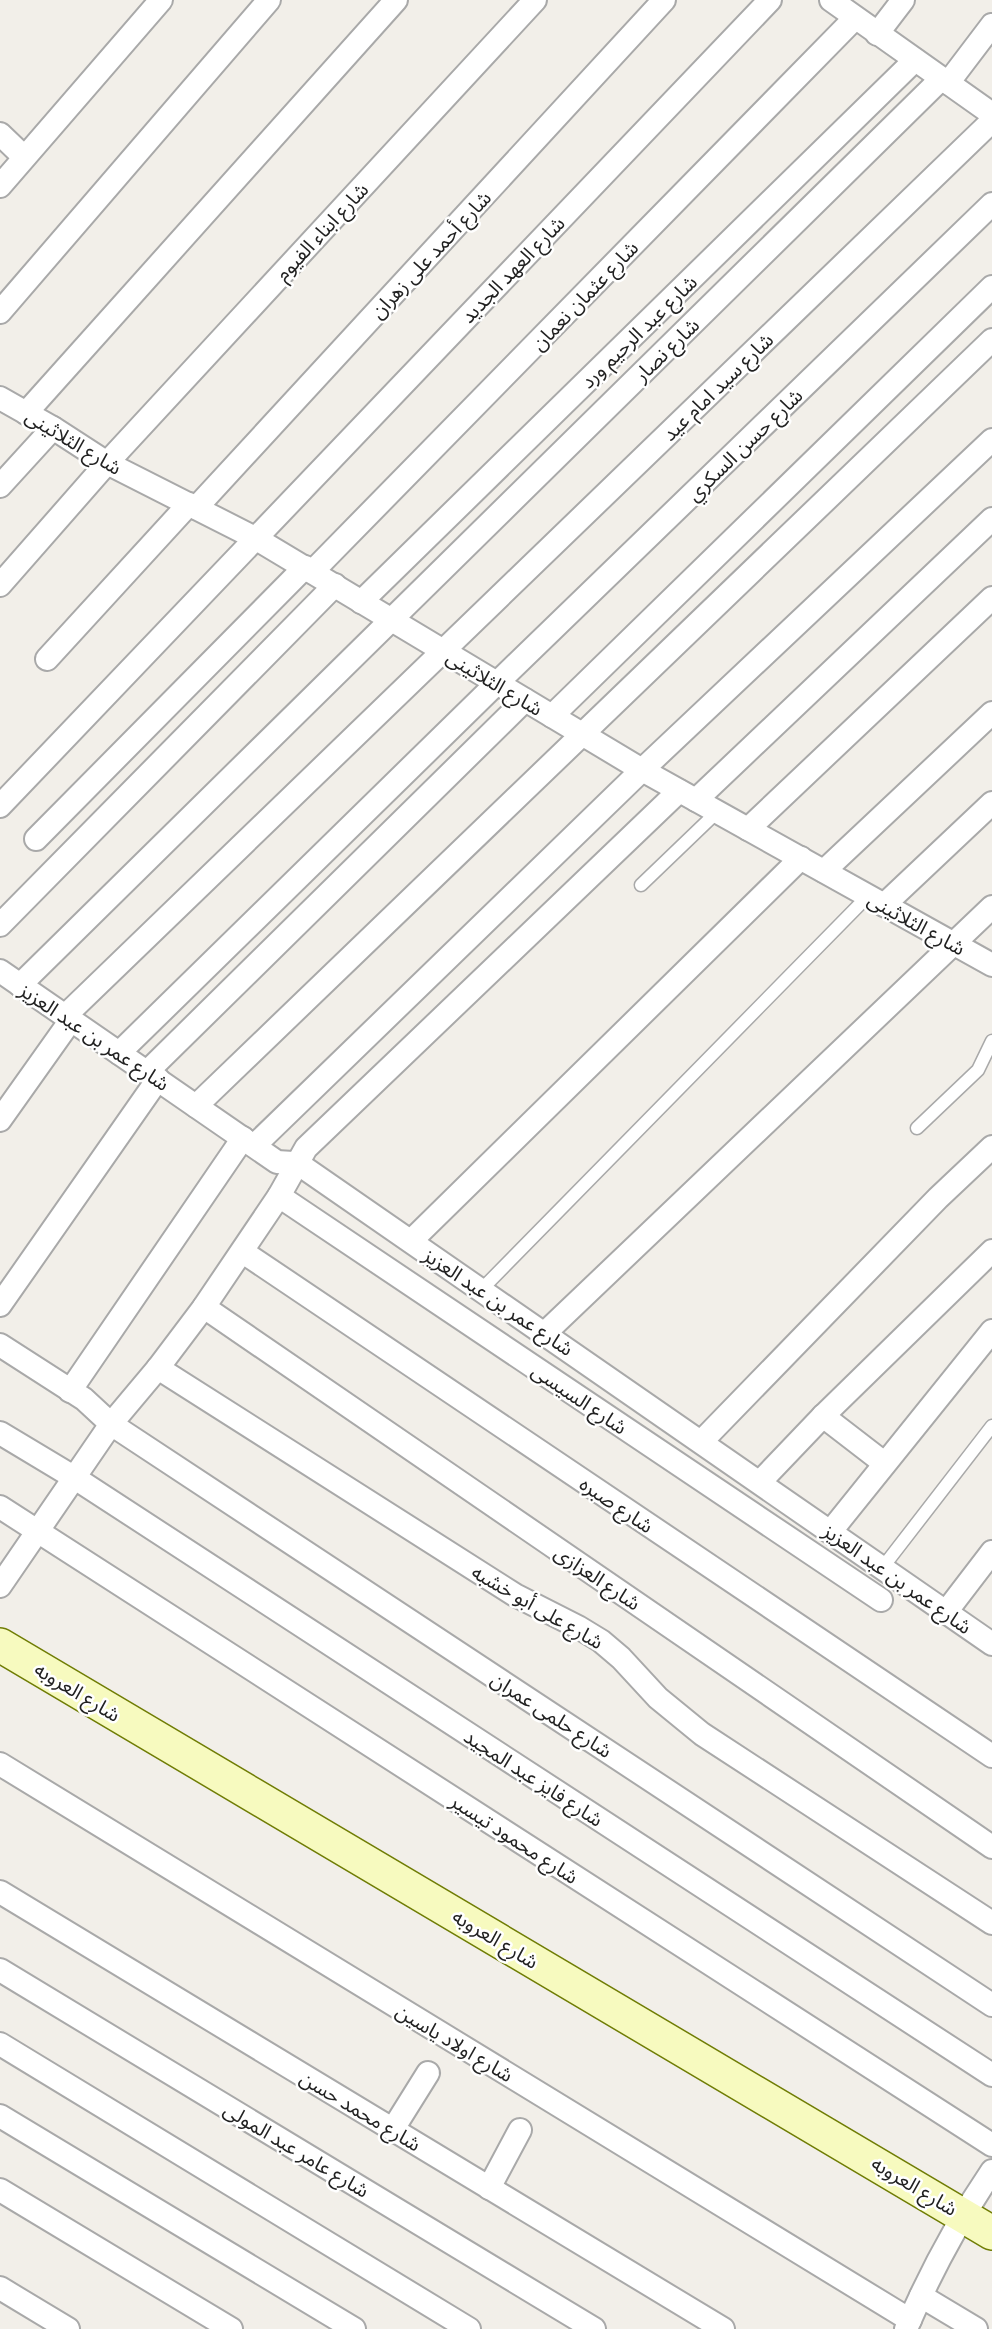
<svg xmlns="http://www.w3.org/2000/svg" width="992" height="2329" font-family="'Exo 2','Noto Sans Arabic',sans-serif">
	<rect width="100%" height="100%" fill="#f2efe9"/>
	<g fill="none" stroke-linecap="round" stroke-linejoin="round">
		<defs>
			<g id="lane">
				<path d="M641 885 717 812"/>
				<path d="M917 1128 978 1070 992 1041"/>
				<path d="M481 1290 868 896"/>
				<path d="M883 1567 992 1426"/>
			</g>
			<g id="street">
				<path d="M831 0 992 114"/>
				<path d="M877 34 903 0"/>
				<path d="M948 83 992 25"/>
				<path d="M0 134 24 157"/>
				<path d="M0 186 161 0"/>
				<path d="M0 312 269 0"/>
				<path d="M0 398 53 428 107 463 255 538 642 770 992 965"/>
				<path d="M26 413 396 0"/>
				<path d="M0 486 53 428"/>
				<path d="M196 508 664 0"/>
				<path d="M312 572 855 18"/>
				<path d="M0 585 107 463 535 0"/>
				<path d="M361 602 915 60"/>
				<path d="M47 659 189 504"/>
				<path d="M552 716 992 287"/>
				<path d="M696 800 992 519"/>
				<path d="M0 806 770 0"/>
				<path d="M748 829 992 598"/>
				<path d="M36 839 305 567"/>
				<path d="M824 871 992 713"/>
				<path d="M884 905 992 803"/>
				<path d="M0 925 335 585"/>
				<path d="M0 971 277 1162 293 1163 303 1167 992 1644"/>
				<path d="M20 985 941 79"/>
				<path d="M65 1016 992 121"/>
				<path d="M119 1053 497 683 992 204"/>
				<path d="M147 1072 525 700"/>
				<path d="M196 1106 992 340"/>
				<path d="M0 1120 71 1020"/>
				<path d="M255 1145 642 770 992 440"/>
				<path d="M279 1196 881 1600"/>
				<path d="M411 1241 801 858"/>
				<path d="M243 1252 992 1756"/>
				<path d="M0 1305 158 1079"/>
				<path d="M204 1307 992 1847"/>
				<path d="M545 1333 992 907"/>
				<path d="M0 1345 84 1399 111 1424 992 2005"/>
				<path d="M158 1368 515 1595 578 1627 601 1641 621 1658 658 1698 702 1734 992 1923"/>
				<path d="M70 1391 243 1138"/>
				<path d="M823 1416 884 1463"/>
				<path d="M0 1433 75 1478 992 2075"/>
				<path d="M702 1441 938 1198 992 1147"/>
				<path d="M760 1482 823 1416 992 1251"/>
				<path d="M0 1507 992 2145"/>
				<path d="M831 1531 992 1331"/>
				<path d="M0 1586 111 1424 158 1368 204 1307 279 1196 306 1148 679 791"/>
				<path d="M946 1612 992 1552"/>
				<path d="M0 1764 910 2320"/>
				<path d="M0 1892 723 2329"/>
				<path d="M0 1970 594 2329"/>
				<path d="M0 2044 469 2329"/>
				<path d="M0 2116 354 2329"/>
				<path d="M393 2129 428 2073"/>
				<path d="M489 2188 520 2130"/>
				<path d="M0 2190 231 2329"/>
				<path d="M0 2288 68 2329"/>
				<path d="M921 2296 976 2329"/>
				<path d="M906 2329C930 2273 958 2221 992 2171"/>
			</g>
			<path id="secondary" d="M0 1645 992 2233"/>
		</defs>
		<use href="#lane" stroke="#a9a9a9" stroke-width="15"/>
		<use href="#street" stroke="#a9a9a9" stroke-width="26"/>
		<use href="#secondary" stroke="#707d05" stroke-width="36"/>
		<use href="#lane" stroke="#fff" stroke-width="12"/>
		<use href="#street" stroke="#fff" stroke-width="22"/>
		<use href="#secondary" stroke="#f7fabf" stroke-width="33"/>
	</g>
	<g text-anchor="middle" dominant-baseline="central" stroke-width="5" stroke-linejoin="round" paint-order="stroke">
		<g font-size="20" fill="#222" stroke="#fff">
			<text transform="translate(321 231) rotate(-47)">شارع ابناء الفيوم</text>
			<text transform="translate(430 254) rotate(-47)">شارع أحمد على زهران</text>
			<text transform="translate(512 269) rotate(-46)">شارع العهد الجديد</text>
			<text transform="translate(584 295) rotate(-46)">شارع عثمان نعمان</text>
			<text transform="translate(638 331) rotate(-44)">شارع عبد الرحيم ورد</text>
			<text transform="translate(666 349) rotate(-44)">شارع نصار</text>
			<text transform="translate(717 386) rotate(-44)">شارع سيد امام عيد</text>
			<text transform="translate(74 441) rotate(31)">شارع الثلاثينى</text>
			<text transform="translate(744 444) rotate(-44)">شارع حسن السكري</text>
			<text transform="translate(495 682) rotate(31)">شارع الثلاثينى</text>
			<text transform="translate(917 923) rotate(29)">شارع الثلاثينى</text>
			<text transform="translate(95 1036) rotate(34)">شارع عمر بن عبد العزيز</text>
			<text transform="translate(499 1301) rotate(34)">شارع عمر بن عبد العزيز</text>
			<text transform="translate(580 1398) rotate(34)">شارع السيسى</text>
			<text transform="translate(617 1504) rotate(34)">شارع صبره</text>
			<text transform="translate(598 1577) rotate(34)">شارع العزازى</text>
			<text transform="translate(898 1578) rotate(35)">شارع عمر بن عبد العزيز</text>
			<text transform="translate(538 1606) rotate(30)">شارع على أبو خشبه</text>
			<text transform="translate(78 1691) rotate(31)">شارع العروبه</text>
			<text transform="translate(552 1714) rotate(33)">شارع حلمى عمران</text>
			<text transform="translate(534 1777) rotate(33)">شارع فايز عبد المجيد</text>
			<text transform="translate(515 1838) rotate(33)">شارع محمود تيسير</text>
			<text transform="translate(496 1938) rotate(31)">شارع العروبه</text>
			<text transform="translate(455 2042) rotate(31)">شارع اولاد ياسين</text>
			<text transform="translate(361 2110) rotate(31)">شارع محمد حسن</text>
			<text transform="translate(297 2149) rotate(31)">شارع عامر عبد المولى</text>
			<text transform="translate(915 2185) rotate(31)">شارع العروبه</text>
		</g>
	</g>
</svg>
